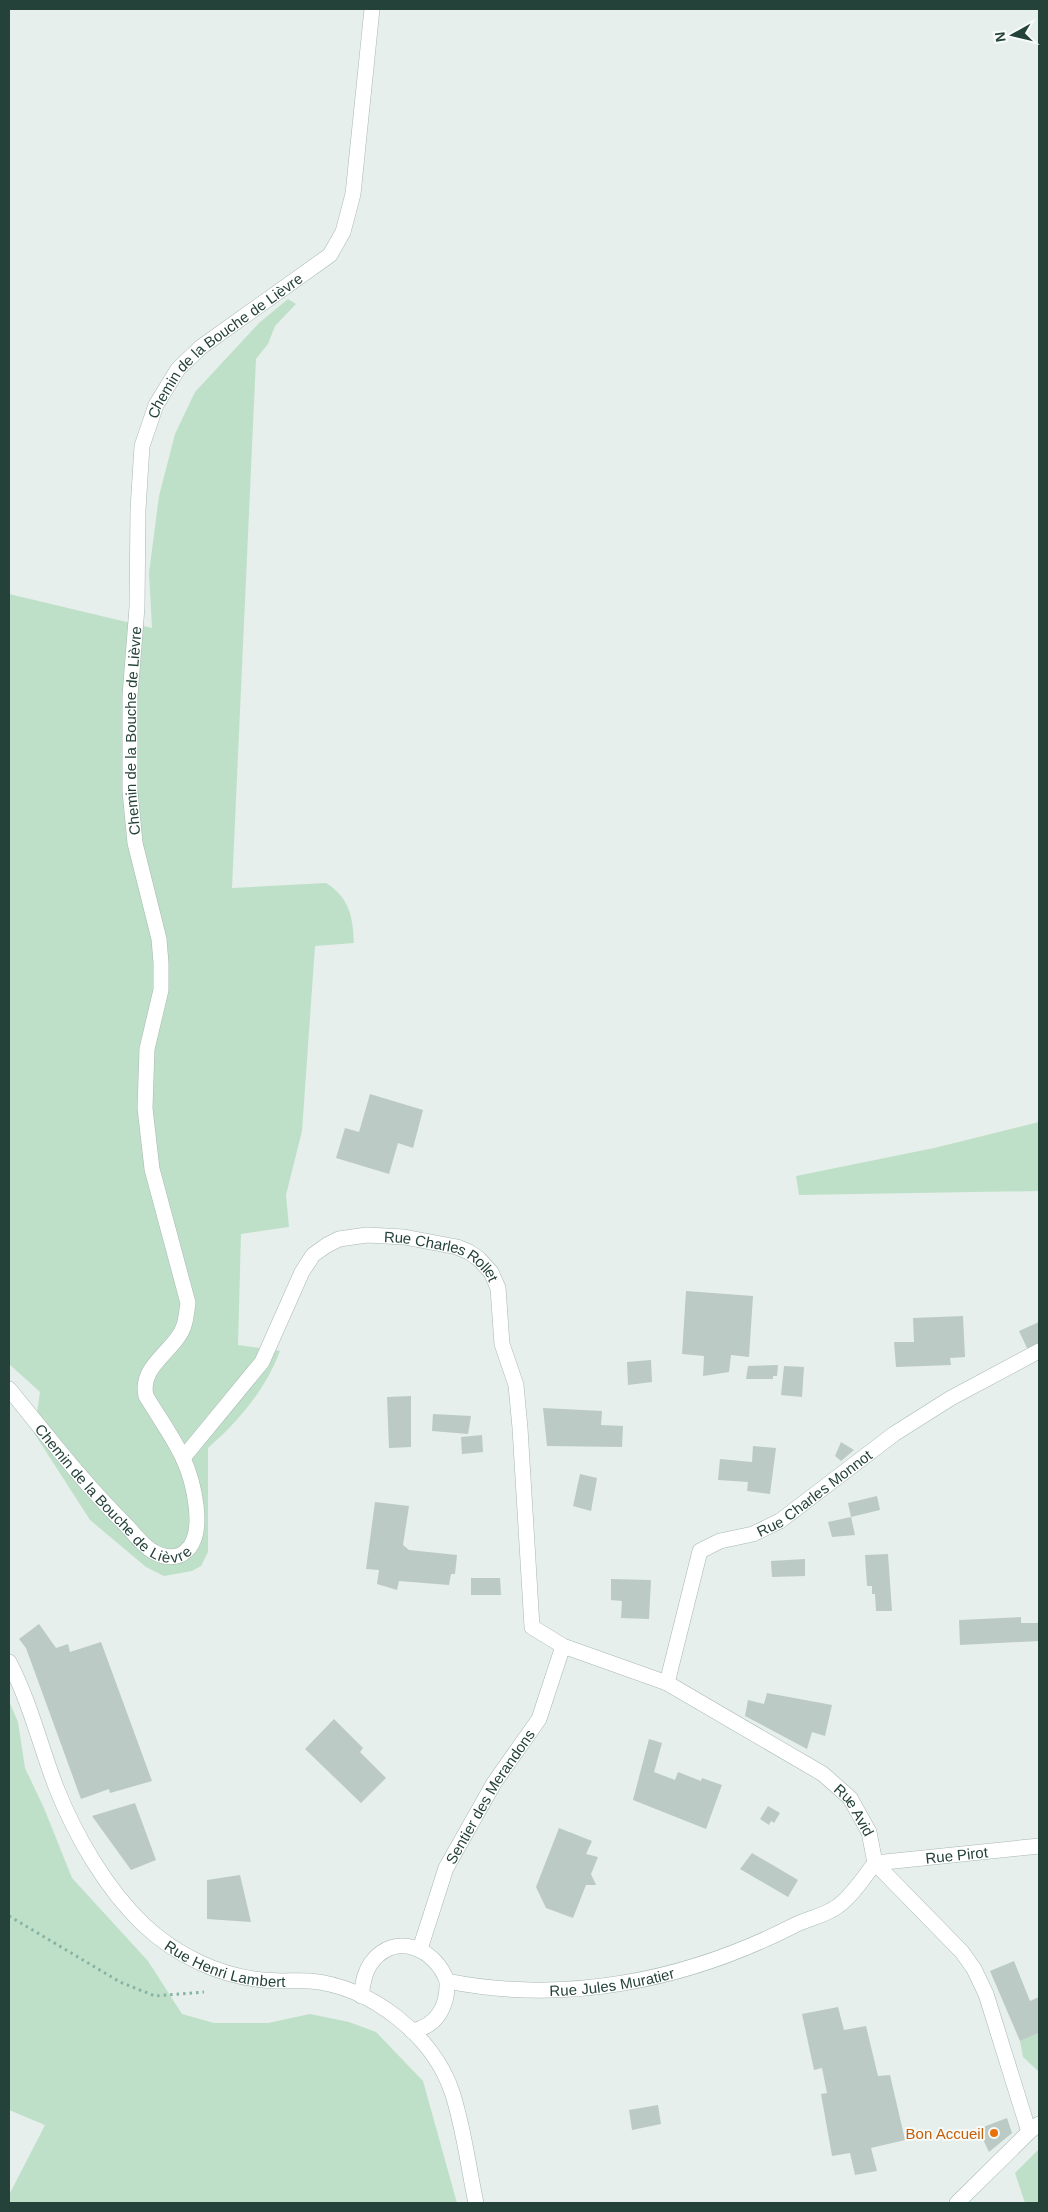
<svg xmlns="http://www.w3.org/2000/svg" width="1048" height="2212" font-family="Helvetica,sans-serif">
	<rect width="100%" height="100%" fill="#e6efeb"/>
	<g fill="#bfe0c8">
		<path d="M288 299 296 304 275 326 268 344 256 359 232 888 326 883C350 898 353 918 354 943L315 946 302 1131 286 1195 289 1227 241 1234 238 1345 280 1351C266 1389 238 1422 208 1448V1552L201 1566 192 1571 164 1576 146 1567 90 1520 34 1433 40 1392 9 1364V594L152 628 149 573 159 496 175 434 195 392 259 323Z"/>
		<path d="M1039 1122V1191L799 1195 796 1176 934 1148Z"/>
		<path d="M9 1701 18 1722 25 1768 44 1808 72 1878 148 1961 182 2014 214 2023H268L310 2014 349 2022 376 2032 423 2081 457 2203H9V2195L45 2125 9 2110Z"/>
		<path d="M1039 2033V2072L1023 2057 1020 2041Z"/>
		<path d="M1039 2149V2203H1025L1015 2173Z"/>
	</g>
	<g fill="#bbcac4">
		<path d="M370 1094 423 1110 413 1148 398 1143 389 1174 336 1158 345 1128 359 1132Z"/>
		<path d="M686 1291 753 1296 749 1357 731 1355 729 1372 703 1376 704 1356 682 1354Z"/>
		<path d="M963 1316 965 1357 950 1358 951 1365 896 1367 894 1342H914L913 1318Z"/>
		<path d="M1039 1322V1344L1028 1350 1019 1331Z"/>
		<path d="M651 1360 652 1382 628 1385 627 1362Z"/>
		<path d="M778 1365 777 1376H773V1379H746L748 1366Z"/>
		<path d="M784 1366 804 1367 802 1397 781 1395Z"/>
		<path d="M411 1396V1447L389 1448 387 1397Z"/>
		<path d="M543 1408 602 1411 601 1425 623 1426 622 1447 547 1446Z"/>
		<path d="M433 1414 471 1416 468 1434 432 1431Z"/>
		<path d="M482 1435 483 1452 462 1454 461 1437Z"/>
		<path d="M841 1442 854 1450 841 1461 835 1456Z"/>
		<path d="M753 1446 776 1448 770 1494 747 1491 748 1482 718 1480 720 1459 752 1462Z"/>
		<path d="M580 1474 597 1478 591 1511 573 1506Z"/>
		<path d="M877 1496 880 1510 851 1517 848 1503Z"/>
		<path d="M375 1502 409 1506 403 1545 409 1550 457 1555 455 1574H451L449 1585 399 1581 397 1590 377 1584 379 1570 366 1569Z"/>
		<path d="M851 1517 855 1535 832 1537 828 1522Z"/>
		<path d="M888 1554 892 1611H876L875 1594H872V1586H867L865 1555Z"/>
		<path d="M805 1559V1576L772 1577 771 1561Z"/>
		<path d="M471 1578H500L501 1595H471Z"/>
		<path d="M611 1579 651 1580 649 1619 621 1618 622 1601 611 1600Z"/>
		<path d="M1021 1617V1623H1039V1641L960 1645 959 1620Z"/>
		<path d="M39 1624 56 1648 68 1644 70 1652 101 1642 152 1781 110 1793 109 1789 81 1799 26 1648 19 1639Z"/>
		<path d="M767 1693 832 1705 825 1736 812 1732 807 1749 745 1716 748 1700 764 1704Z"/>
		<path d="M334 1719 363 1748 360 1752 386 1778 361 1803 305 1749Z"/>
		<path d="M649 1739 662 1743 654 1772 675 1780 678 1772 701 1781 702 1778 722 1785 706 1829 633 1800Z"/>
		<path d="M135 1803 156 1860 131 1870 92 1816Z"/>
		<path d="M768 1806 780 1813 774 1823 771 1821 769 1825 760 1819Z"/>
		<path d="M559 1828 592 1841 586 1854 598 1857 591 1874 596 1885H586L573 1918 546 1908 536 1887Z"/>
		<path d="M752 1853 798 1880 788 1897 740 1869Z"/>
		<path d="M240 1875 251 1922 207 1919V1880Z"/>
		<path d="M1014 1961 1030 2001 1039 1997V2033L1020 2041 990 1971Z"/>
		<path d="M838 2007 844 2030 866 2026 878 2076 890 2075 905 2140 871 2148 877 2171 855 2175 850 2153 832 2156 821 2094 827 2093 822 2068 814 2070 802 2014Z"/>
		<path d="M658 2105 661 2124 632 2130 629 2110Z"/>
		<path d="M1007 2118 1012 2133 989 2152 978 2129Z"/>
	</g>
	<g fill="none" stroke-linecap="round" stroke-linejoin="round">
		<defs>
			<g id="minor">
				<path id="s1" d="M9 1389C47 1435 84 1484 127 1526 135 1535 144 1547 154 1552 164 1558 178 1559 186 1551 207 1533 193 1480 183 1458 173 1437 158 1416 146 1396 140 1370 165 1356 178 1337 186 1327 186 1315 188 1303L152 1169 145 1108 147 1049 161 990V963L159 939 135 843 130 791V696L137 607 138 509 142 446 156 405 178 369 201 347 330 255 343 232 353 194 372 9"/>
				<path id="s2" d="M183 1458 262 1362 302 1272 313 1255 327 1245 339 1239 367 1235 404 1237 457 1247 469 1252 479 1259 491 1272 498 1288 502 1344 516 1385 520 1428 532 1627 563 1646 667 1683 823 1774 850 1798 869 1832 875 1863 962 1952 974 1969 986 1994 1029 2132"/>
				<path id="s3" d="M9 1662C30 1702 40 1745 56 1787 75 1835 106 1889 144 1925 176 1955 219 1976 263 1980 279 1982 295 1980 310 1981 370 1986 433 2035 452 2092 464 2128 468 2166 476 2203"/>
				<path id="s4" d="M667 1683 700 1551 720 1541 753 1534 780 1521 894 1434 951 1398 1039 1351"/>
				<path id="s5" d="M875 1863 1039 1846"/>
				<path id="s6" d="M420 1949 446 1868 494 1783 539 1719 563 1646"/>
				<path id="s7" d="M361 1996C363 1984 364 1973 371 1963 395 1931 435 1948 447 1981 566 2005 687 1980 793 1926 808 1918 825 1916 838 1906 853 1895 864 1877 875 1863"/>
				<path d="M412 2031C438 2026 448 2005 447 1981"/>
				<path d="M957 2203 1029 2132 1039 2124"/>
			</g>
		</defs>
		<use href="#minor" stroke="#a8b8b2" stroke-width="16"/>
		<path stroke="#86b3a5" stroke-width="3" stroke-dasharray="2.5 4" stroke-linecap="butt" d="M9 1916 120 1982 155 1996 204 1992"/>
		<use href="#minor" stroke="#fff" stroke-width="15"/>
	</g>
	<circle fill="#e8710a" stroke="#f7fbf9" stroke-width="2" cx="994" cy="2133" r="5"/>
	<g text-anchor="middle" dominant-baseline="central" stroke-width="4" stroke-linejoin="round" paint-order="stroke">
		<g font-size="15" fill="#24423a" stroke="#f7fbf9">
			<text stroke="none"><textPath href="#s1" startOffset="1531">Chemin de la Bouche de Lièvre</textPath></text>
			<text stroke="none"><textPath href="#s1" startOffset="1111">Chemin de la Bouche de Lièvre</textPath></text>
			<text stroke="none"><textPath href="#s2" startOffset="382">Rue Charles Rollet</textPath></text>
			<text stroke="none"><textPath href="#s1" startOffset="152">Chemin de la Bouche de Lièvre</textPath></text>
			<text stroke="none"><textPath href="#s4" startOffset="266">Rue Charles Monnot</textPath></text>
			<text stroke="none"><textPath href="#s6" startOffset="169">Sentier des Merandons</textPath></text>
			<text stroke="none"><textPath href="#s2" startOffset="1171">Rue Avid</textPath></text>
			<text stroke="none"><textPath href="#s5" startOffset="82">Rue Pirot</textPath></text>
			<text stroke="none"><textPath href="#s3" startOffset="391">Rue Henri Lambert</textPath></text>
			<text stroke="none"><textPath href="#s7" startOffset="298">Rue Jules Muratier</textPath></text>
		</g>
		<g font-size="15" fill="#c56008" stroke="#f7fbf9" text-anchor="end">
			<text x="984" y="2133">Bon Accueil</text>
		</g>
	</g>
	<rect width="1048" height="2212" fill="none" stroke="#24423a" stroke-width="20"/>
	<g transform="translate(1013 35) rotate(262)" stroke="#f7fbf9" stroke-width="4" paint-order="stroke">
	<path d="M0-4L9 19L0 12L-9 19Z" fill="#24423a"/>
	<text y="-8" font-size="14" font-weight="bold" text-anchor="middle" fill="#24423a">N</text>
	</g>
</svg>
